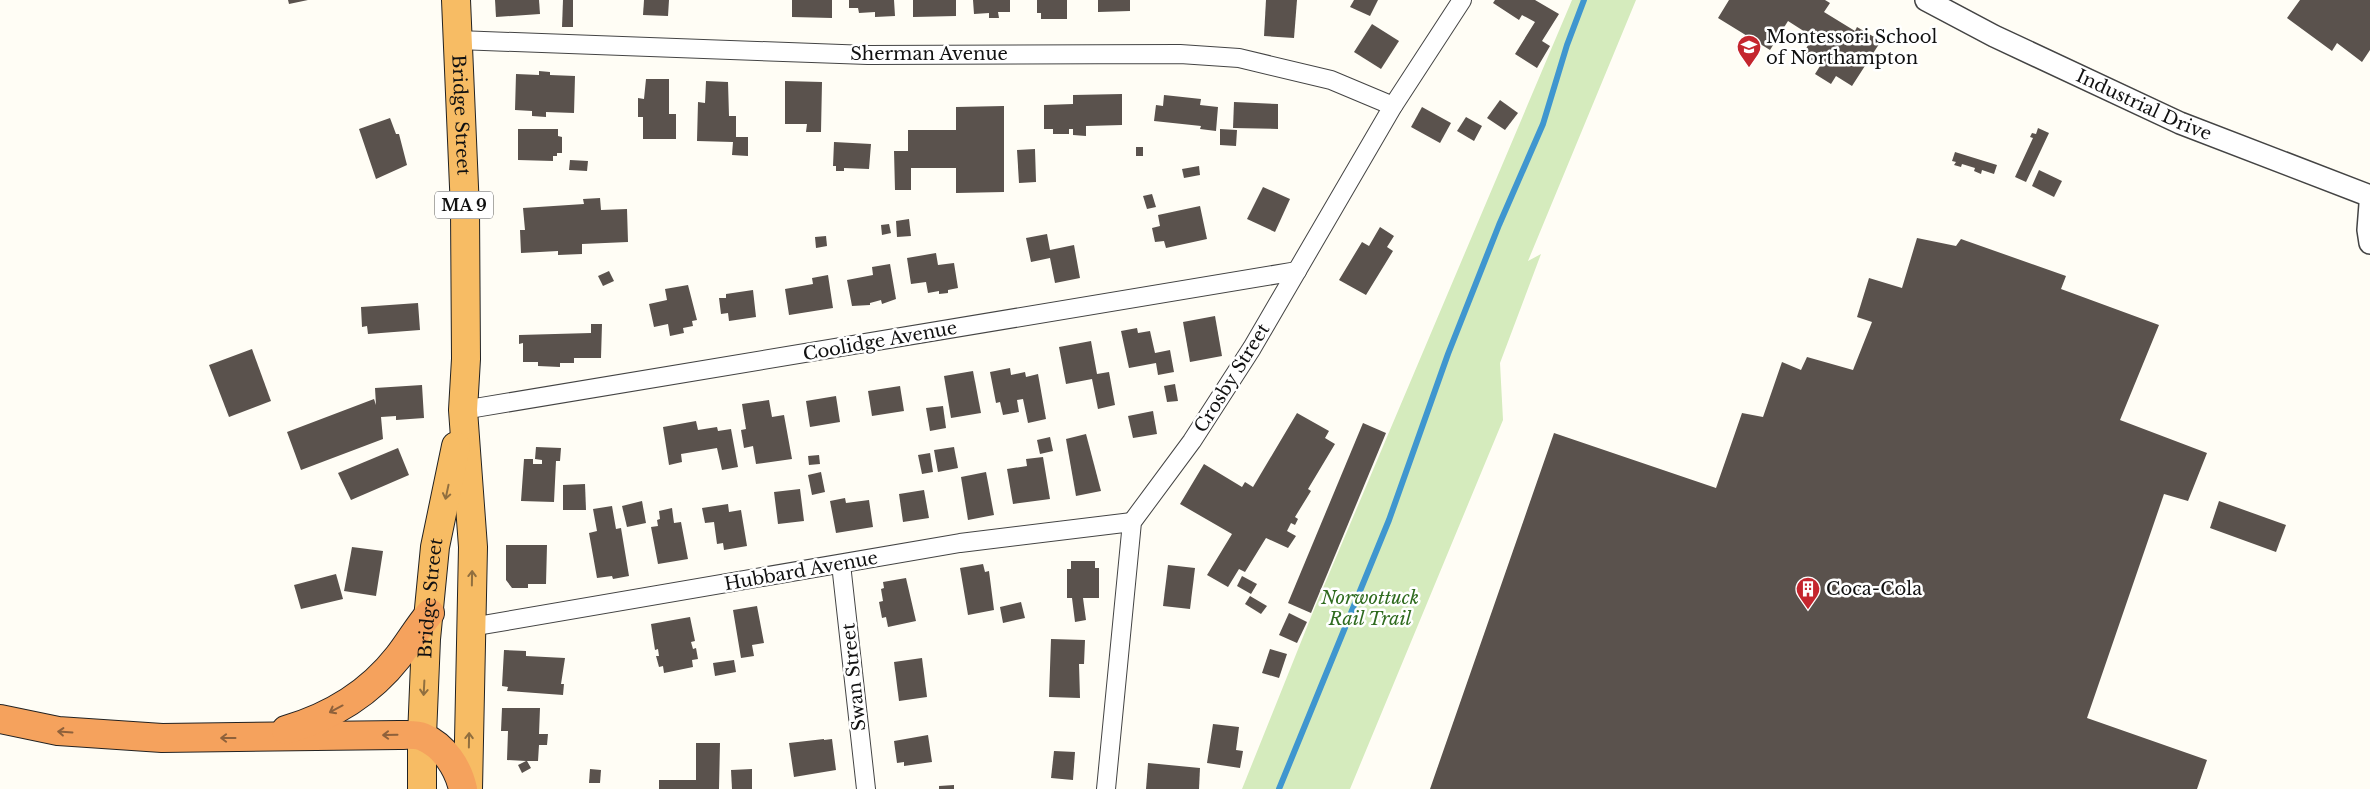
<svg xmlns="http://www.w3.org/2000/svg" width="2370" height="789" font-family="'Libre Baskerville',serif">
	<rect width="100%" height="100%" fill="#fffdf5"/>
	<path fill="#d5ebbd" d="M1572 0H1636L1528 261 1541 254 1500 363 1503 420 1350 789H1242L1315 607Z"/>
	<g fill="none" stroke-linecap="round" stroke-linejoin="round">
		<path stroke="#3f96cf" stroke-width="6" d="M1279 789 1389 520 1448 354 1499 225 1543 124 1567 45 1584 0"/>
	</g>
	<g fill="#5a524d">
		<path d="M288 0H308L289 4Z"/>
		<path d="M495 0H539L540 14 496 17Z"/>
		<path d="M563 0H573V27H562Z"/>
		<path d="M644 0H669L668 16 643 15Z"/>
		<path d="M792 0H832V18L792 17Z"/>
		<path d="M849 0H894L895 16 875 17V12L859 13 858 8H849Z"/>
		<path d="M913 0H956V16L913 17Z"/>
		<path d="M973 0H1010V12H998L999 18H989V13L974 14Z"/>
		<path d="M1037 0H1067V19H1041V13H1037Z"/>
		<path d="M1098 0H1130V11L1098 12Z"/>
		<path d="M1266 0H1297L1294 38 1264 36Z"/>
		<path d="M1354 0H1378L1370 16 1350 7Z"/>
		<path d="M1495 0H1535L1559 14 1542 41 1550 46 1537 68 1515 54 1535 22 1522 15 1519 20 1493 3Z"/>
		<path d="M1729 0H1825L1830 3 1824 12 1855 31 1857 27 1881 41 1852 86 1836 76 1831 84 1815 74 1820 66 1802 55 1813 37 1788 21 1770 50 1718 18Z"/>
		<path d="M2300 0H2370V50L2362 62 2337 43 2332 51 2287 18Z"/>
		<path d="M1372 24 1399 41 1381 69 1354 52Z"/>
		<path d="M539 71 550 72V75L575 76 574 113 546 112V117L532 116V111L515 110 516 74 539 75Z"/>
		<path d="M646 79H669V114H676V139H643V117H638V98L644 99Z"/>
		<path d="M706 81 728 82 729 116H736V137H748V156L732 155 733 142 697 141 698 102 705 103Z"/>
		<path d="M785 81 822 82 821 132H806L807 124H785Z"/>
		<path d="M1122 94V125L1086 126V136L1073 135V129H1069V134H1053V129H1044V105L1073 104V95Z"/>
		<path d="M1164 95 1201 99 1200 105 1218 107 1216 131 1200 129 1201 126 1154 121 1156 105 1163 106Z"/>
		<path d="M1500 100 1518 113 1505 130 1487 118Z"/>
		<path d="M1234 102 1278 104V129L1233 128Z"/>
		<path d="M1004 106V192L956 193V168H911V190H895L894 151H908V130H956V107Z"/>
		<path d="M1422 107 1451 123 1440 143 1411 127Z"/>
		<path d="M1466 117 1482 126 1474 141 1457 131Z"/>
		<path d="M390 118 396 134H399L407 165 376 179 359 129Z"/>
		<path d="M2038 128 2049 133 2026 182 2015 177 2033 138 2030 137 2032 133 2036 134Z"/>
		<path d="M518 129H558V136L562 137V153H557V156H553V161L518 160Z"/>
		<path d="M1220 129 1237 130 1236 146 1220 145Z"/>
		<path d="M834 142 871 144 869 169 844 168V171H836V166H833Z"/>
		<rect x="1136" y="147" width="7" height="9"/>
		<path d="M1035 149 1036 182 1019 183 1017 150Z"/>
		<path d="M1955 152 1997 165 1994 174 1982 170 1981 174 1974 171 1975 168 1962 164 1961 167 1954 165 1956 162 1952 161Z"/>
		<path d="M570 160 588 161 587 171 569 170Z"/>
		<path d="M1199 166 1200 175 1184 178 1182 169Z"/>
		<path d="M2039 170 2062 181 2054 197 2032 186Z"/>
		<path d="M1263 187 1290 199 1275 232 1247 219Z"/>
		<path d="M1152 194 1156 207 1147 209 1143 196Z"/>
		<path d="M600 198 601 210 627 209 628 242 582 244V254L558 255V251L521 253 520 230H525L523 208 584 204 583 199Z"/>
		<path d="M1200 206 1207 239 1166 248 1164 241 1155 242 1152 228 1160 226 1158 215Z"/>
		<path d="M909 219 911 236 897 237 896 221Z"/>
		<path d="M889 224 891 233 882 235 881 225Z"/>
		<path d="M1380 227 1394 236 1387 247 1393 251 1366 295 1339 280 1362 242 1369 246Z"/>
		<path d="M1047 234 1050 250 1074 245 1080 278 1055 283 1050 258 1031 262 1026 238Z"/>
		<path d="M826 236 827 246 816 248 815 237Z"/>
		<path d="M1917 238 1956 246 1961 239 2066 276 2061 289 2159 325 2120 420 2207 453 2188 501 2164 494 2087 718 2207 760 2197 789H1430L1554 433 1716 488 1742 413 1763 417 1782 362 1801 370 1807 357 1853 370 1872 322 1857 317 1869 278 1902 288Z"/>
		<path d="M936 253 938 265 954 263 958 288 948 290V293L939 294V291L928 293 926 282 911 284 907 258Z"/>
		<path d="M890 264 896 299 882 304 881 300 870 303V305L852 306 847 280 873 275 872 267Z"/>
		<path d="M609 271 614 281 603 286 598 276Z"/>
		<path d="M828 275 833 308 789 315 785 289 813 284 812 278Z"/>
		<path d="M688 285 697 320 692 321 693 326 683 328 684 333 670 336 668 324 654 327 649 304 667 300 665 289Z"/>
		<path d="M753 290 756 317 729 321 728 313 721 314 719 298H726V294Z"/>
		<path d="M418 303 420 330 368 334 367 326 362 327 361 307Z"/>
		<path d="M1215 316 1222 356 1190 362 1183 322Z"/>
		<path d="M591 324H602L601 358H574V363H560V367L538 366V362H523V343L519 344V335L591 333Z"/>
		<path d="M1137 328 1138 333 1150 331 1155 353 1170 350 1174 372 1158 375 1156 363 1129 368 1121 331Z"/>
		<path d="M1091 341 1097 374 1109 372 1115 405 1098 409 1092 379 1066 384 1059 347Z"/>
		<path d="M252 349 271 401 229 417 209 365Z"/>
		<path d="M1010 368 1011 375 1025 372 1026 377 1038 374 1046 419 1028 423 1023 399 1017 400 1019 412 1003 415 1000 402 996 403 990 372Z"/>
		<path d="M973 371 981 413 951 418 944 376Z"/>
		<path d="M1175 384 1178 401 1167 402 1164 386Z"/>
		<path d="M422 385 424 418 396 420V416L381 417 383 439 301 470 287 432 374 399 376 405 375 388Z"/>
		<path d="M900 386 904 411 872 416 868 391Z"/>
		<path d="M836 396 840 422 810 427 806 401Z"/>
		<path d="M769 400 772 417 784 415 792 459 756 464 753 446 744 448 741 430 746 429 742 404Z"/>
		<path d="M943 406 946 428 930 431 926 408Z"/>
		<path d="M1153 411 1157 434 1133 438 1128 416Z"/>
		<path d="M1297 413 1329 431 1325 438 1335 444 1308 489 1311 491 1295 517 1298 519 1295 525 1291 523 1287 531 1296 536 1288 548 1266 538 1245 572 1239 569 1228 587 1207 575 1232 534 1180 504 1204 464 1242 487 1245 482 1253 487Z"/>
		<path d="M696 421 698 430 717 427 718 431 731 429 738 467 722 470 717 448 681 454 682 462 669 465 663 427Z"/>
		<path d="M1363 423 1386 433 1311 613 1288 603Z"/>
		<path d="M1086 434 1101 491 1076 496 1066 439Z"/>
		<path d="M1050 437 1053 451 1040 454 1037 440Z"/>
		<path d="M536 447 561 448 560 461H556L554 502 521 501 524 459H533V464H542V460L535 459Z"/>
		<path d="M954 447 958 468 938 472 934 450Z"/>
		<path d="M398 448 409 475 351 500 338 473Z"/>
		<path d="M930 453 933 472 922 474 918 455Z"/>
		<path d="M819 455 820 464 809 465 808 456Z"/>
		<path d="M1043 457 1050 499 1013 504 1007 469 1027 466 1026 459Z"/>
		<path d="M821 472 825 492 812 495 808 475Z"/>
		<path d="M986 472 994 515 968 520 961 477Z"/>
		<path d="M585 484 586 510H563V485Z"/>
		<path d="M800 489 804 521 778 524 774 492Z"/>
		<path d="M924 490 929 518 903 522 899 494Z"/>
		<path d="M845 498 846 503 869 500 873 527 836 533 830 501Z"/>
		<path d="M642 501 646 523 627 527 622 506Z"/>
		<path d="M2219 501 2286 525 2276 552 2210 528Z"/>
		<path d="M728 504 729 512 741 510 747 546 724 550 723 543 717 544 714 522 705 523 702 508Z"/>
		<path d="M612 506 616 529 621 528 629 576 613 579 612 576 597 578 589 533 597 531 593 509Z"/>
		<path d="M672 508 674 523 681 522 688 559 658 564 651 527 658 526 657 520 660 519 659 511Z"/>
		<path d="M506 545H547L546 584H528V588H512L506 580Z"/>
		<path d="M352 547 383 551 376 596 344 591Z"/>
		<path d="M1071 561H1095V568H1099V598H1083L1086 620 1075 622 1072 598H1067V569H1071Z"/>
		<path d="M983 564 985 572 989 571 994 610 968 615 960 568Z"/>
		<path d="M1168 565 1195 568 1190 609 1163 606Z"/>
		<path d="M336 574 343 599 301 609 294 585Z"/>
		<path d="M1242 576 1257 584 1251 594 1237 586Z"/>
		<path d="M906 578 916 621 888 627 886 617 882 618 879 602 883 601 881 589 884 588 883 582Z"/>
		<path d="M1250 596 1267 606 1261 614 1245 604Z"/>
		<path d="M1021 602 1025 618 1003 623 1000 607Z"/>
		<path d="M757 606 764 643 752 645 754 656 741 658 733 610Z"/>
		<path d="M1289 613 1307 622 1297 643 1279 635Z"/>
		<path d="M690 617 695 641 691 642 693 649 696 648 698 659 692 660 693 667 664 673 663 666 659 667 656 656H659L658 649 655 650 651 624Z"/>
		<path d="M1051 639 1085 640 1084 664H1079L1080 698 1049 697Z"/>
		<path d="M1270 649 1287 654 1279 678 1262 673Z"/>
		<path d="M504 650 526 651V656L565 658 561 684H564L563 695 507 691 508 687 502 686Z"/>
		<path d="M922 658 927 697 899 701 894 662Z"/>
		<path d="M734 660 736 672 715 676 713 663Z"/>
		<path d="M502 708H540L539 734H548L547 745H539L538 761H527L531 768 522 773 518 765 526 761 507 760 508 731H501Z"/>
		<path d="M1213 724 1239 727 1236 750 1243 751 1240 768 1207 763Z"/>
		<path d="M928 735 932 762 904 766V762L897 763 894 741Z"/>
		<path d="M824 739V740L832 739 836 770 794 777 789 743Z"/>
		<path d="M696 743H720L719 789H659V780H696Z"/>
		<path d="M1054 751 1075 752 1073 780 1051 778Z"/>
		<path d="M1148 763 1200 768 1199 789H1146Z"/>
		<path d="M590 769 601 770 600 783H589Z"/>
		<path d="M752 769V789H732L731 770Z"/>
		<path d="M954 785V789H939V786Z"/>
	</g>
	<g fill="none" stroke-linecap="round" stroke-linejoin="round">
		<defs>
			<g id="minor">
				<path d="M458 40 868 55 1180 54 1239 58 1331 80 1393 106"/>
				<path d="M463 410 1297 271"/>
				<path d="M841 564 866 789"/>
				<path d="M471 627 960 543 1132 522"/>
				<path d="M1106 789 1132 522 1192 441 1252 348 1393 106 1462 0"/>
			</g>
			<g id="tertiary">
				<path id="s1" d="M1926 0 1994 36 2180 123 2370 196"/>
				<path d="M2370 204 2368 230 2370 243"/>
			</g>
			<g id="trunk">
				<path id="s2" d="M456 0 465 210 466 359 463 410 473 547 468 789"/>
				<path id="s3" d="M422 789V736L426 639 435 547 456 446"/>
			</g>
			<g id="motorway">
				<path d="M0 719 58 731 162 738 399 735C406 735 416 734 423 737 444 746 458 767 463 789"/>
				<path d="M286 730C330 717 369 694 398 657 409 643 418 627 430 613"/>
			</g>
		</defs>
		<use href="#minor" stroke="#444" stroke-width="20"/>
		<use href="#tertiary" stroke="#444" stroke-width="24"/>
		<use href="#trunk" stroke="#222" stroke-width="30"/>
		<use href="#motorway" stroke="#222" stroke-width="30"/>
		<use href="#minor" stroke="#fff" stroke-width="18"/>
		<use href="#tertiary" stroke="#fff" stroke-width="21"/>
		<use href="#trunk" stroke="#f7bc64" stroke-width="28"/>
		<use href="#motorway" stroke="#f5a25d" stroke-width="28"/>
	</g>
	<defs><path id="oneway-shaft" d="M-6 0H5M1.5-3L5.5 0L1.5 3" fill="none" stroke-width="1.6" stroke-linecap="round" stroke-linejoin="round" transform="scale(1.25)"/></defs>
	<g stroke="#906f3f">
		<use href="#oneway-shaft" transform="translate(447 492) rotate(102)"/>
		<use href="#oneway-shaft" transform="translate(472 578) rotate(-89)"/>
		<use href="#oneway-shaft" transform="translate(424 688) rotate(93)"/>
		<use href="#oneway-shaft" transform="translate(469 740) rotate(-89)"/>
	</g>
	<g stroke="#8e613b">
		<use href="#oneway-shaft" transform="translate(336 709) rotate(152)"/>
		<use href="#oneway-shaft" transform="translate(65 732) rotate(-176)"/>
		<use href="#oneway-shaft" transform="translate(390 735) rotate(179)"/>
		<use href="#oneway-shaft" transform="translate(228 738) rotate(180)"/>
	</g>
	<defs>
		<symbol id="school-pin" viewBox="-11 -11 22 30"><path d="M0 17L-7.5 6A9.5 9.5 0 1 1 7.5 6Z" fill="#c4262e" stroke="#fff"/><path d="M0-5L7-2L0 1L-7-2ZM-4 1L0 2.5L4 1V4Q0 6-4 4Z" fill="#fff"/></symbol>
		<symbol id="building-pin" viewBox="-11 -11 22 30"><path d="M0 17L-7.5 6A9.5 9.5 0 1 1 7.5 6Z" fill="#c4262e" stroke="#fff"/><path d="M-4-6H4V6H1V3H-1V6H-4ZM-2.5-4.3h1.7v1.8h-1.7ZM.8-4.3h1.7v1.8H.8ZM-2.5-1h1.7V.8h-1.7ZM.8-1h1.7V.8H.8Z" fill="#fff"/></symbol>
	</defs>
	<g fill-rule="evenodd">
		<use href="#school-pin" x="1735" y="33" width="28" height="38"/>
		<use href="#building-pin" x="1794" y="575" width="28" height="38"/>
	</g>
	<g text-anchor="middle" dominant-baseline="central" stroke-width="5" stroke-linejoin="round" paint-order="stroke">
		<rect fill="#fff" stroke="#585858" stroke-width="1" x="435" y="191.5" width="58" height="27" rx="4"/>
		<g font-size="16" font-weight="bold" fill="#111">
			<text x="464" y="205">MA 9</text>
		</g>
		<g font-size="18" fill="#111" stroke="#fff" text-anchor="start">
			<text x="1766" y="37">Montessori School<tspan x="1766" dy="21">of Northampton</tspan></text>
			<text x="1826" y="589">Coca-Cola</text>
		</g>
		<g font-size="18" fill="#111" stroke="#fff">
			<text x="929" y="54">Sherman Avenue</text>
			<text stroke="none"><textPath href="#s1" startOffset="242">Industrial Drive</textPath></text>
			<text stroke="none"><textPath href="#s2" startOffset="115">Bridge Street</textPath></text>
			<text transform="translate(880 341) rotate(-10)">Coolidge Avenue</text>
			<text transform="translate(1232 378) rotate(-58)">Crosby Street</text>
			<text transform="translate(801 571) rotate(-10)">Hubbard Avenue</text>
			<text stroke="none"><textPath href="#s3" startOffset="191">Bridge Street</textPath></text>
			<text transform="translate(854 677) rotate(-96)">Swan Street</text>
		</g>
		<g font-size="18" font-style="italic" fill="#2f6b1f" stroke="#fff">
			<text x="1370" y="598">Norwottuck<tspan x="1370" dy="21">Rail Trail</tspan></text>
		</g>
	</g>
</svg>
